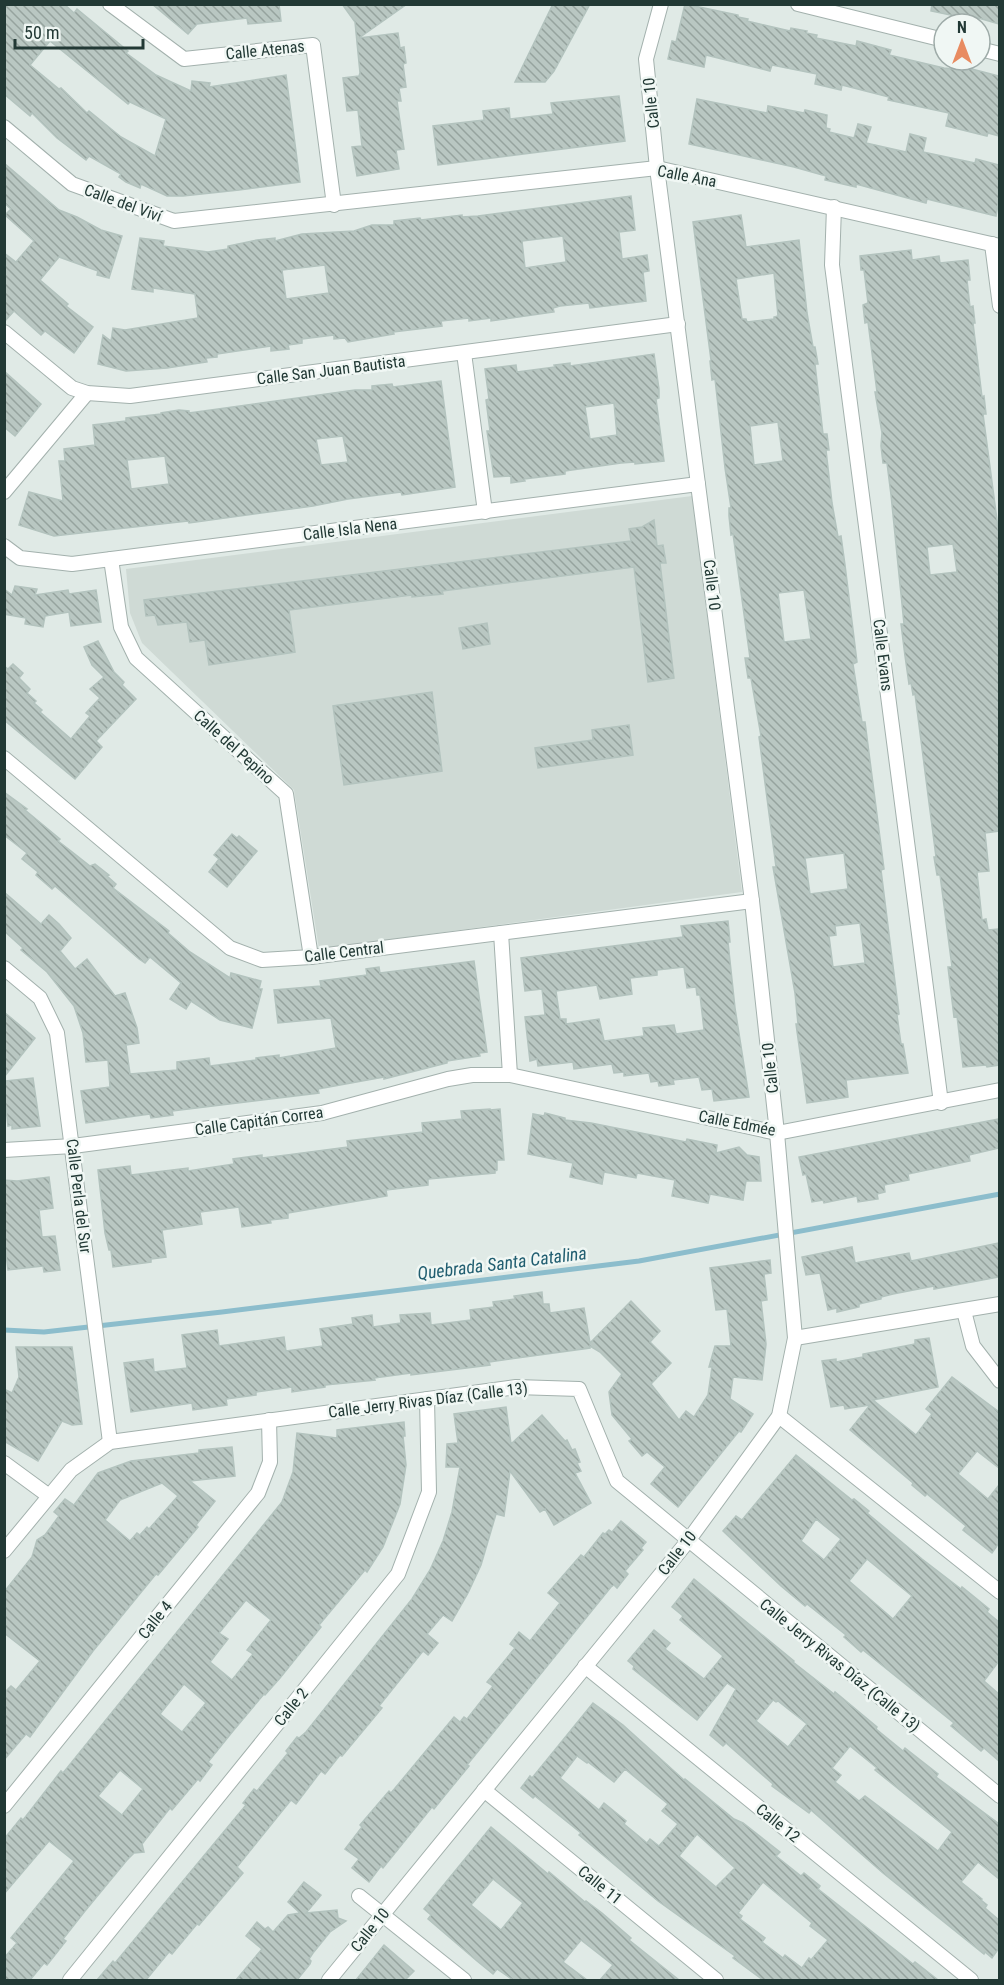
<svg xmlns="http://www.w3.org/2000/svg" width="1004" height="1985" font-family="'Roboto Condensed',sans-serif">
	<defs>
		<pattern id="building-back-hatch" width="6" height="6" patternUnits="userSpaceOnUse" patternTransform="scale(1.5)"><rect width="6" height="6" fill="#b9c7c2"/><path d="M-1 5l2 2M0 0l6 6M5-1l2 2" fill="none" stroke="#96a39e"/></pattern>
	</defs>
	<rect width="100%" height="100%" fill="#e0eae6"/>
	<path fill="#cfdad5" d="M692 496 742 892 319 949 294 790 142 643 130 613 126 569Z"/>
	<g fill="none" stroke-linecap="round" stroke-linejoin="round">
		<path stroke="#8cbdcc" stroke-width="5" d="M4 1330 44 1332 222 1312 639 1261 1000 1194"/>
	</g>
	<g fill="url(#building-back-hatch)" stroke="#b3c3be" stroke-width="1.5" fill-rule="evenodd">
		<path d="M4 4H64L74 13 77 9 128 51 126 53 156 75 191 91 192 81 210 83 209 87 286 75 300 182 239 190 183 196H167L141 184 140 188 126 182 119 177 121 174 89 156 86 160 57 138 32 113 30 116 4 94ZM50 41 128 104 130 102 166 119 155 156 121 137 89 111 87 113 61 88 59 89 30 65Z"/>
		<path d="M152 4H279L281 21 248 24 247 18 197 24 188 34Z"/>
		<path d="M342 4H407L359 38 398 33 400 48 404 47 406 63 403 64 406 87 399 88 401 101H397L404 149 396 150 399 169 357 176 352 147 362 146 358 110 347 111 343 78 359 76 360 73 355 22Z"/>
		<path d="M553 4H590L554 71 545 82H515Z"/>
		<path d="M685 4 738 15V17L748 19 747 21 790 31 791 28 807 31 806 33 817 35 816 38 856 46 857 41 891 50 889 55 944 68 963 70 964 67 999 76V136L988 133 987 136 946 126 949 113 888 100 889 97 842 85 841 90 815 84 817 74 772 65 770 71 706 55 704 67 668 59 672 41 676 42Z"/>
		<path d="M932 4H999V24L975 17 974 20 931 11Z"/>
		<path d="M619 96 625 141 438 165 433 126 484 120 483 111 509 108 510 119 553 114 551 103Z"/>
		<path d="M697 99 767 113 768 106 804 113 805 110 827 115 826 128 830 129 829 132 854 138 858 124 871 127 866 143 906 152 910 134 926 138 923 152 975 163 976 159 999 165V199L996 216 927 199 926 203 856 184V187L825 180 826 176 794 167 689 144Z"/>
		<path d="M4 163 59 210 77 217 101 230 122 236 109 278 97 275 98 271 59 257 40 280 68 304 66 306 93 327 74 353 45 331 41 335 14 311 4 322V253L16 262 34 241 5 215 11 209 4 203Z"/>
		<path d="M631 196 635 230 619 232 622 259 647 255 649 271 643 272 646 301 590 308 589 303 560 306 553 308 554 312 491 321V318L469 321V318L441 321 442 326 393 332 394 334 348 342 345 338 334 339V335L302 339V343L288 345 289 349 271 351V346L217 354V357L206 358 207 362 167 368 126 371 98 364 103 335 111 341 113 328 125 330 198 318 195 294 153 288V292L132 289 140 238 164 241 163 246 208 252 228 249V246L257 240 275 238V241L302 234 354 231 372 225H394V221L420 218 421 220 462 215V217L478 216ZM563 236 566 262 525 268 522 241ZM325 265 329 293 286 299 282 270Z"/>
		<path d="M741 215 746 247 799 240 807 313 813 347H815L818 364H815L823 434H827L829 450H826L832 503 838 537 841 536 845 565 857 662 853 664 862 722H865L884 869 881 870 899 1014 897 1015 901 1044H903L908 1073 846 1080 848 1097 807 1103 796 1024H798L795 993 773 867H776L759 737 761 736 751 678H748L745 658H750L733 534 731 535 729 516V508H731L725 468 715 379 712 380 710 361 711 360 693 222ZM774 273 778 316 774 317V319L747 322 746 319H742L736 279ZM778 422 783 461 754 465 750 426ZM804 590 811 639 784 642 778 593ZM844 853 848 889 810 894 805 858ZM860 923 865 963 833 967 829 936 836 935 835 926Z"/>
		<path d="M911 250 912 260 939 256 940 263 968 260 970 280H967L970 307 973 306 975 323H973L982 397 984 396 986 414H983L999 535V831L985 833 989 871 977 872 982 920 986 919 988 930 998 929 999 941V980L998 981 999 996V1065L987 1067 986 1065 963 1067 957 1016 954 1017 948 967H952L940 875H937L934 857H936L915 694 913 695 911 683 909 684 905 656 901 624H904L891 495 887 463H883L881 446 882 433 875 392H877L873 361 868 322 865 323 863 305 868 303 864 270H861L860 256ZM953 544 957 572 930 575 927 547Z"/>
		<path d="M654 354 659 389V398L656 399 664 461 635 464V462L621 463 565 471V474L524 479 525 481 511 483V476L494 477 487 431H490L486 400 489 399 485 369 516 365 517 372 555 367 554 365 570 363V366ZM614 403 617 435 590 439 585 407Z"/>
		<path d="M4 371 41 404 15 436 4 427Z"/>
		<path d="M441 381 455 487 402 495 401 492 348 499 313 506 189 523 188 521 54 536 19 525 29 492 63 501 59 461H65L64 449 95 445 93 425 126 421V418L161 414V413L179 410 189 411V413L355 390H372V386L392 384 393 387ZM343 436 348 462 321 465 316 439ZM165 456 169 484 131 489 127 460Z"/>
		<path d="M654 520 657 546 663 545 666 563H660L674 678 648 682 634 567 442 591 443 594 412 597V595L289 610 295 652 209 665 205 640 190 642 187 622 158 625 155 615 146 616 144 600 631 541 629 529 642 527Z"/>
		<path d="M15 586 37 589 35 595 68 590 69 594 96 590 101 622 71 626 69 612 45 616 43 627 25 624 26 618 4 614V589L12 595Z"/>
		<path d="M487 623 490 644 463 649 459 628Z"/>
		<path d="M98 641 114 672 124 682 122 685 136 699 96 741 102 747 75 779 4 720V666L8 669 13 664 23 673 19 678 30 689 27 693 36 701 34 703 42 710 40 712 71 739 90 716 86 713 100 698 90 689 104 677 92 665 84 647Z"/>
		<path d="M432 692 442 771 344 785 333 706Z"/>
		<path d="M629 725 633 755 538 768 535 748 593 740 592 730Z"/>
		<path d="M4 792 27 809 25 810 60 839 58 841 71 851 90 866 95 864 109 875 107 876 116 884 113 888 169 931 168 933 190 952 230 978 231 973 261 981 259 989H262L252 1028 220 1020 191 1001 186 1009 170 999 181 983 150 957 145 963 139 959 55 886 52 889 36 875 38 872 22 859 27 853 4 835Z"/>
		<path d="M232 834 237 838 239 836 257 851 227 887 209 872 219 859 214 855Z"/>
		<path d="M4 892 41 924 49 915 59 924 71 938 60 951 75 969 87 959 115 996 125 993 137 1028 139 1043 126 1045 130 1074 177 1070V1062L209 1058 210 1066 256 1060V1058L279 1055V1058L336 1048 331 1018 278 1023 274 990 321 986 320 981 367 975 366 969 379 967 380 973 474 961 487 1052 479 1053 480 1056 447 1061V1063L384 1079V1077L318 1089 319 1093 172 1111 173 1115 151 1118 150 1114 86 1123 81 1091 110 1087 108 1060 86 1062 83 1033 74 1006 47 972 21 950 23 948 4 931Z"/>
		<path d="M728 921 730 942H728L735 1008 749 1097 714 1101 712 1089 702 1090 699 1077 673 1080 674 1084 659 1086 658 1081 651 1082 649 1073 624 1076V1072L614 1073 612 1064 574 1069 573 1062 538 1066 537 1059 530 1061 525 1017 545 1015 542 989 525 991 521 958 683 937 681 926ZM684 967 687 988 696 987 697 995H700L704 1030 676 1034 674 1025 643 1028 644 1036 604 1041 599 1019 566 1024V1019H560L556 991 597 985 600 999 632 994 630 978 657 975V970Z"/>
		<path d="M4 1012 35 1038 4 1077Z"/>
		<path d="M33 1078 40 1126 12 1129V1125L8 1126 4 1091 6 1081Z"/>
		<path d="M490 1109V1110L500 1109 504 1160H497V1170L495 1171V1173L428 1179V1185L386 1190 387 1196 288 1213V1218L270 1220 271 1223 242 1227 239 1207 200 1212 202 1224 162 1230 166 1257 151 1259V1262L113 1267 111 1250H109L105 1233 98 1170 130 1166 131 1175 188 1168V1171L234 1164 233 1159 262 1155V1158L287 1155 348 1147 347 1141 423 1132 422 1123 462 1119 461 1111Z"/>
		<path d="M545 1113 565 1118V1120L591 1123 686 1142 687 1139 717 1145 716 1153 739 1147 747 1155 759 1157 761 1181H746L743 1200 710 1194 708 1203 672 1196 675 1180 637 1173 636 1178 604 1172 602 1184 570 1177 573 1163 528 1154 533 1114 544 1116Z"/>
		<path d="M999 1119V1148L969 1155 970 1161 908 1174 909 1180 884 1185 885 1192 877 1194 878 1199 858 1202 857 1196 824 1203 823 1200 812 1202 806 1174 803 1175 799 1157Z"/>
		<path d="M49 1177 53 1208 39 1210 42 1237 55 1236 60 1270 44 1272 43 1266 8 1270 4 1239V1180L17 1181Z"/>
		<path d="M999 1243V1277L934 1289V1286L893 1294 881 1297V1299L859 1304V1307L837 1312V1308L828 1310 820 1273 806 1275 802 1257 852 1247 855 1263 909 1253 911 1261Z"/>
		<path d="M770 1260 771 1273 764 1274 767 1300 761 1301 766 1344 762 1380 733 1377 730 1399 753 1414 741 1432 739 1431 678 1507 651 1484 665 1467 647 1452 642 1456 629 1441 632 1439 612 1415 609 1392 622 1374 600 1352 590 1346V1348L489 1362 490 1365 411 1375V1373L374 1378 375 1380 325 1385V1387L292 1392V1387L256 1392V1395L226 1399 227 1405 193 1410 192 1403 131 1412 124 1363 153 1359 154 1372 187 1368 182 1335 217 1330 219 1346 284 1337 286 1351 323 1346 320 1329 353 1324 352 1318 372 1315 373 1327 401 1323 400 1315 430 1313 431 1325 471 1320 470 1310 494 1307 493 1302 515 1299 514 1296 542 1292 543 1304H549L550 1313 584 1308 590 1343 631 1301 660 1331 650 1342 671 1363 651 1384 679 1420 686 1411 694 1417 708 1395 712 1367H709L715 1346H731L727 1309 716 1310 710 1268Z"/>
		<path d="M929 1338 938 1387 873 1400 916 1435 932 1414 926 1409 952 1377 999 1412V1468L977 1451 958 1474 988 1499 999 1485V1543L992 1553 963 1530 966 1526 927 1494 925 1496 912 1485 913 1483 850 1430 870 1405 845 1409 844 1405 831 1407 822 1361 836 1359V1362L863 1357V1354L915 1344V1340Z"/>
		<path d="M16 1347H72L82 1424 72 1425 62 1421 38 1461 4 1441V1389L12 1393 19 1377Z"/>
		<path d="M506 1407 511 1444 542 1415 565 1441 567 1440 572 1450 575 1449 580 1462 577 1463 581 1471 575 1473 591 1503 554 1525 545 1509 540 1512 510 1471 504 1516 496 1514 481 1565 468 1593 452 1621 443 1615 427 1634 438 1643 428 1655 423 1651 379 1706 382 1708 342 1756 340 1755 325 1774 321 1771 296 1804 291 1800 237 1867 243 1873 199 1925 197 1924 172 1954 169 1952 146 1980H97L113 1961 115 1963 212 1846 246 1805 243 1803 254 1789 257 1791 288 1753 286 1751 297 1737 299 1738 306 1732 412 1599 430 1570 443 1541 452 1512 460 1467H446L447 1444 458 1443 454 1414Z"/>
		<path d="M404 1422 405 1436H403L406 1465 400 1504 383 1547 367 1572 365 1570 319 1625 321 1627 280 1678 265 1695 264 1694 233 1731 208 1762 212 1765 200 1781 198 1779 172 1810 170 1808 142 1844 144 1852 134 1853 127 1860 85 1911 63 1939 66 1941 47 1965 44 1963 30 1980H4V1958L17 1943 11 1938 74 1861 49 1841 4 1894V1839L21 1818 23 1820 61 1771 63 1773 282 1502 293 1472 297 1433 337 1438V1430ZM246 1600 271 1620 247 1650 253 1654 232 1680 210 1662 228 1639 219 1633ZM184 1684 206 1703 182 1732 160 1714ZM120 1770 143 1789 122 1815 98 1796Z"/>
		<path d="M232 1447 235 1476 190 1481 215 1501 196 1525 198 1527 158 1575 156 1574 93 1651 30 1737 26 1734 4 1760V1693L11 1686 16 1690 40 1661 4 1633V1592L32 1557 37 1540 45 1535 59 1516 54 1512 65 1499 74 1505 98 1473 131 1461 199 1453V1450ZM162 1483 178 1496 149 1529 147 1527 140 1535 137 1533 130 1541 105 1520 120 1500Z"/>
		<path d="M796 1455 852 1500 854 1499 869 1511 867 1513 922 1559 961 1589 962 1587 989 1609 987 1612 999 1622V1661L984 1681 999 1694V1761L984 1748 981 1751 951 1726 954 1723 863 1650 861 1652 844 1637 846 1635 807 1604 805 1606 781 1586 723 1531 736 1516 742 1520ZM816 1519 841 1539 824 1560 801 1541ZM867 1559 912 1596 893 1619 849 1581Z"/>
		<path d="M621 1521 646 1542 641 1548 643 1550 625 1571 628 1574 617 1588 614 1585 611 1587 467 1765 469 1766 446 1794 434 1809 432 1807 383 1868 381 1866 369 1882 352 1868 359 1859 345 1849 362 1827 360 1825 389 1791 391 1793 454 1717 460 1722 464 1717 467 1719 493 1686 487 1682 515 1648 510 1644 519 1632 530 1641 560 1603 548 1593 581 1555 584 1557 603 1533 605 1534 609 1530 612 1532Z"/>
		<path d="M694 1579 794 1661 793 1662 834 1694 835 1692 877 1727 876 1729 903 1751 905 1748 938 1774 936 1777 999 1824V1879L978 1862 961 1882 982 1899 981 1900 987 1905 985 1908 999 1920V1948L992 1958 985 1952 984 1954 883 1873 811 1810 809 1813 772 1786 773 1784 726 1743 723 1746 710 1735 736 1689 727 1683 697 1720 633 1669 634 1666 628 1661 654 1630 670 1643 665 1649 704 1679 723 1656 680 1620 683 1616 672 1607ZM773 1700 776 1702 778 1701 807 1724 788 1747 756 1721ZM850 1746 877 1768 875 1770 952 1832 938 1851 865 1796 859 1801 835 1782 841 1775 832 1768Z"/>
		<path d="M593 1703 623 1725 684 1780 685 1779 734 1819 743 1823 780 1852 776 1856 801 1876 804 1873 820 1886 818 1889 913 1964 915 1962 938 1980H763L733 1958 735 1956 658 1901 579 1835 581 1833 535 1796 533 1798 521 1788 530 1776 532 1778ZM577 1756 587 1763 588 1762 614 1782 625 1769 668 1804 662 1811 678 1824 659 1846 650 1839 647 1843 624 1824 626 1821 604 1803 599 1810 560 1778ZM697 1834 735 1868 716 1887 679 1856ZM763 1882 812 1923 810 1926 828 1940 811 1960 809 1958 802 1968 785 1955 783 1958 762 1942 765 1938 740 1919 742 1916 738 1913Z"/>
		<path d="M491 1827 548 1874 549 1872 585 1902 586 1901 602 1913 631 1938 629 1940 679 1980H600L613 1965 581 1940 563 1962 587 1980H513L497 1969 493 1974 477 1961 428 1919 431 1915 424 1909ZM493 1879 523 1903 501 1930 471 1905Z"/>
		<path d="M304 1882 321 1895 306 1913 337 1910 338 1918 346 1921 330 1932 313 1953 309 1959 311 1961 310 1964 297 1980H236L262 1949 246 1936 257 1922 265 1929 268 1927 273 1932 288 1915 300 1913 288 1902Z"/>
		<path d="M384 1945 414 1971 405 1980H356Z"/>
	</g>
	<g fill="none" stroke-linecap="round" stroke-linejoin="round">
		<defs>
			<g id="minor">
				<path d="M110 4 184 59 313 45 334 205"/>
				<path d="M798 4 944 40"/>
				<path d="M980 49 1000 54"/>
				<path d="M4 127 72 184 174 221 657 168 1000 246"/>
				<path d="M834 207 832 265 941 1103"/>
				<path d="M992 244 1000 306"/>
				<path d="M4 332 72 388 87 393 130 396 678 324"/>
				<path d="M464 353 485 512"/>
				<path d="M4 492 87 393"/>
				<path d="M4 546 20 558 72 564 698 484"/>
				<path d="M111 559 121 627 136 658 286 794 311 957"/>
				<path d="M4 758 230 948 262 960 311 957 752 901"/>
				<path d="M501 933 510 1075"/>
				<path d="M4 968 40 998 57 1033 110 1442"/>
				<path d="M4 1150 73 1146 322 1113 448 1079 472 1075H510L777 1133 1000 1090"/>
				<path d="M964 1311 973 1346 1000 1381"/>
				<path d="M795 1338 1000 1304"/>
				<path d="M779 1416 1000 1592"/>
				<path d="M4 1463 49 1496"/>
				<path d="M4 1551 71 1470 110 1442 516 1387 579 1389 617 1481 1000 1796"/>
				<path d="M585 1666 971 1980"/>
				<path d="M484 1790 716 1980"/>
				<path d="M4 1806 258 1493 270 1462 269 1420"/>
				<path d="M359 1896 464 1980"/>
				<path d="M70 1980 398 1574 429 1492 427 1399"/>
				<path d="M329 1980 688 1541 779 1416 795 1338 777 1133 752 901 657 168 646 59 661 4"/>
			</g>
		</defs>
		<use href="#minor" stroke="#a3b1ad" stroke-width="16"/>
		<use href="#minor" stroke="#fff" stroke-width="14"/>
	</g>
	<g text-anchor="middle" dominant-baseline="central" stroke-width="5" stroke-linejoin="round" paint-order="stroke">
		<g font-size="16" fill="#223935" stroke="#f0f7f4">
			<text transform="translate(265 50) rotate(-6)">Calle Atenas</text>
			<text transform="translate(651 103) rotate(-96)">Calle 10</text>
			<text transform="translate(687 176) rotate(11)">Calle Ana</text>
			<text transform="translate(123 203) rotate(20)">Calle del Viví</text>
			<text transform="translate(331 370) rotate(-7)">Calle San Juan Bautista</text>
			<text transform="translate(350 529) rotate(-7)">Calle Isla Nena</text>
			<text transform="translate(712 585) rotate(83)">Calle 10</text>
			<text transform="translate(883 655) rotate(83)">Calle Evans</text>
			<text transform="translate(234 747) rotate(42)">Calle del Pepino</text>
			<text transform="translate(344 952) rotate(-7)">Calle Central</text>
			<text transform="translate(770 1068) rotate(-96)">Calle 10</text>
			<text transform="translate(259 1121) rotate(-8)">Calle Capitán Correa</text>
			<text transform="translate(737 1123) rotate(11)">Calle Edmée</text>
			<text transform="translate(79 1196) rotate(83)">Calle Perla del Sur</text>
			<text transform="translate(428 1400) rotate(-7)">Calle Jerry Rivas Díaz (Calle 13)</text>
			<text transform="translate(677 1553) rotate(-52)">Calle 10</text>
			<text transform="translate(155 1620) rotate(-51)">Calle 4</text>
			<text transform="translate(840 1665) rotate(39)">Calle Jerry Rivas Díaz (Calle 13)</text>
			<text transform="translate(291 1707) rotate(-51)">Calle 2</text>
			<text transform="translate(778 1823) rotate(39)">Calle 12</text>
			<text transform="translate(600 1885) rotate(39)">Calle 11</text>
			<text transform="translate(370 1930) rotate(-51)">Calle 10</text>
		</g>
		<g font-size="18" font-style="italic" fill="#215e70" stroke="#f0f7f4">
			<text transform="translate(502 1263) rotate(-7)">Quebrada Santa Catalina</text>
		</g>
	</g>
	<rect width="1004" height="1985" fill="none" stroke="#223935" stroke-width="12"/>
	<g transform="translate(962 42)"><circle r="28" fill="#f0f7f4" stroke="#9eaba8" stroke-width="1.5"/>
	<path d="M0-4.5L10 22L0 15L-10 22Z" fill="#e88b60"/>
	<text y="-9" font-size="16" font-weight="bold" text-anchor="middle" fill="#223935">N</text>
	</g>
	<path d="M15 39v9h128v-9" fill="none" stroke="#223935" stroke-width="3"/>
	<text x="24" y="39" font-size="18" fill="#223935" stroke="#f0f7f4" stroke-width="4.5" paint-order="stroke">50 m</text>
</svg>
